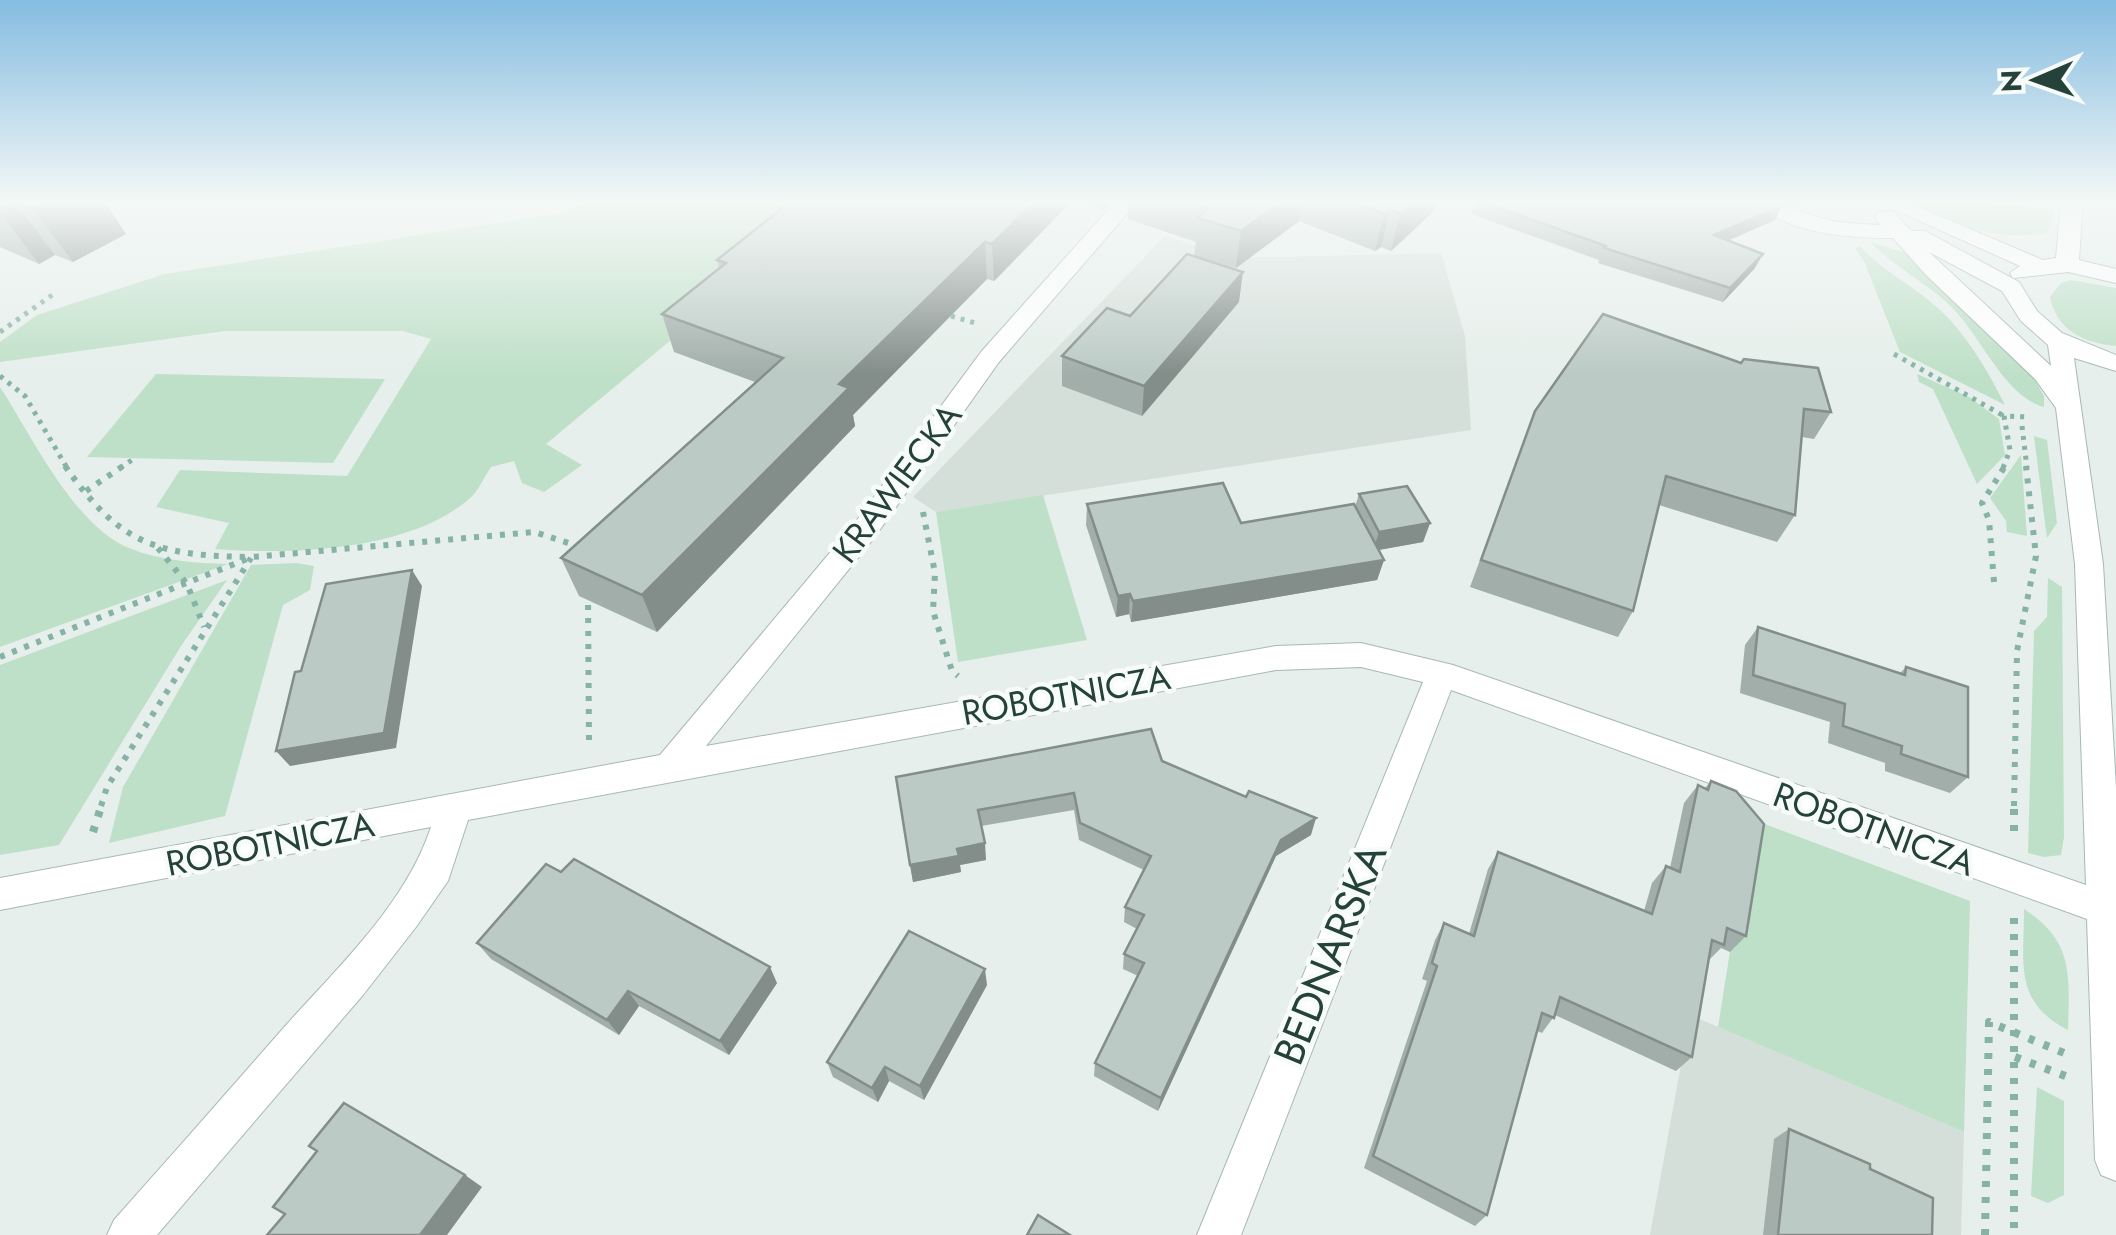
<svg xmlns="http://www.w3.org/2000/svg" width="2116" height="1235" font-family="Jost,sans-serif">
	<rect width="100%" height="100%" fill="#e6efeb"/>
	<g fill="#d4dfda">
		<path d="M1165 236 1236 258 1441 253 1465 336 1471 430 936 512 913 497Z"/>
		<path d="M1690 1015 1964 1132 1961 1235H1650Z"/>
	</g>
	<g fill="#bfe0c8">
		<path d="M588 201H838L546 444 582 465 544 492 522 483 514 461 491 467C484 477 478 492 469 499 409 551 291 555 215 549L229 523 156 507 180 470 347 476 431 339 403 331H225L0 362V342L37 315 165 274 563 213Z"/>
		<path d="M1908 201H1969L2055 210 2048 232C2003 243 1948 225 1908 201Z"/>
		<path d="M1870 242 1904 252 2031 373 2044 396V407C2002 396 1979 329 1944 300 1919 279 1893 265 1870 242Z"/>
		<path d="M1860 246C1881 270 1909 283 1933 304 1963 328 1988 371 2005 405L1900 352 1864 261 1855 248Z"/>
		<path d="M2071 280 2116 288V346C2084 343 2057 331 2050 297L2061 283Z"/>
		<path d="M156 374 385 379 333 463 87 457Z"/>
		<path d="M1917 374 1969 397 1999 419 2005 455 1977 484 1933 389 1919 382Z"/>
		<path d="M0 387C32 436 74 526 129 548 161 561 195 563 228 564L0 647Z"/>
		<path d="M2034 436 2047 440 2057 523 2047 538Z"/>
		<path d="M2021 455 2027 536 2007 532 2006 521 1990 498Z"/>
		<path d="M1043 495 1087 640 958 662 936 512Z"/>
		<path d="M297 563 314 566 310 590 283 605 225 816 109 843 123 787 251 565Z"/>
		<path d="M2048 578 2062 587 2064 837 2061 855 2044 857 2028 853 2034 631 2047 617Z"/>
		<path d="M227 580 181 646 59 845 0 855V665Z"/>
		<path d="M1751 819 1970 901 1964 1132 1718 1027Z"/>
		<path d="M2024 909C2075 942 2069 976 2068 1030 2013 1002 2024 963 2024 909Z"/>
		<path d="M2037 1087 2064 1101V1195L2048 1203 2031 1196Z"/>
	</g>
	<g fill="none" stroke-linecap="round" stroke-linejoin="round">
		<defs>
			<g id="minor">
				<path d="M1116 201H1138L999 362 874 538 706 746 1276 646 1361 643 1453 665 2086 885 2075 564 2056 408 2035 379 1925 274 1893 238C1848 238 1787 234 1754 201 1784 201 1796 212 1824 219 1843 224 1862 224 1881 225L1875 217 1878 212H1894L1911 231H1925L2019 282 2037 311 2062 333 2116 355V371L2074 358 2103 564 2116 788V1181L2101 1175 2095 1160 2087 919 1451 690 1241 1235H1197L1423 682 1361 667 1276 670 468 820 448 881 416 927 363 995 157 1235H107L114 1220C172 1155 230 1089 287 1024 340 965 406 903 431 827L0 910V878L660 755 854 524 981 352ZM1929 252 2002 291 2021 321 2048 345 2051 366Z"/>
				<path d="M1875 201H1904L2043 260 2056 258 2061 201H2083L2079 260 2116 269V283L2068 272 2013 278 2010 273 2020 266Z"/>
			</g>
		</defs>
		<use href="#minor" stroke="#a8b8b2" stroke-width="2"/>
		<g stroke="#86b3a5" stroke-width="5" stroke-dasharray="4 6" stroke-linecap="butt">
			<path d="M951 316 975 323"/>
			<path d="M0 332 55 293"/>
			<path d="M1894 354 2004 416"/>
			<path d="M0 376 25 396 67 468"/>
			<path d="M2022 426 2027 468"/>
			<path d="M120 468 135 458"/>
			<path d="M2003 468 2010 450 2004 416 2028 417"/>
		</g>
		<g stroke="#86b3a5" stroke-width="6" stroke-dasharray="5 8" stroke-linecap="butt">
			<path d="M65 466C119 543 154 555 245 557"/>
			<path d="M86 491 123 466"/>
			<path d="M923 512 935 573 933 611 952 671 958 676"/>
			<path d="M158 548 187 584 204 627"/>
			<path d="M1994 582 1989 520 1982 503 2005 466"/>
			<path d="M588 592 589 744"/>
			<path d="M0 657 252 557 534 532 581 547"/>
			<path d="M101 806 107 787 251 558"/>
			<path d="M2014 806 2017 651 2036 556 2026 466"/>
		</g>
		<g stroke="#86b3a5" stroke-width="8" stroke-dasharray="6 10" stroke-linecap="butt">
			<path d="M2014 831V804"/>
			<path d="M93 832 102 804"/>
			<path d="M2014 918V1235"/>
			<path d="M2015 1057 2068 1077"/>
			<path d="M1985 1235 1989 1022 2064 1053"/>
		</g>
		<use href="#minor" fill="#fff" fill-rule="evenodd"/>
	</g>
	<g fill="#a1aea9">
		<path d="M0 201H104L126 234 73 262 55 255 39 264 0 247Z"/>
		<path d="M1072 201 994 281 987 279 853 415 855 426 657 632 579 596 561 558 755 382 674 352 662 314 719 268 717 260Z"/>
		<path d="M1077 201H1112L1103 210Z"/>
		<path d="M1128 201H1437L1434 211 1391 251 1381 247 1375 251 1299 221 1236 268 1194 256 1196 242 1128 219Z"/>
		<path d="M1475 201H1775L1782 206 1775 220 1728 241 1755 268 1723 302 1598 263 1599 260 1471 214Z"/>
		<path d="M1781 201H1800L1798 206Z"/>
		<path d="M1239 302 1142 416 1062 386V356L1130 316Z"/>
		<path d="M1603 314 1831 412 1814 439 1802 437 1795 515 1777 542 1659 505 1633 611 1618 637 1470 587 1535 411Z"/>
		<path d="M1359 494 1430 523 1423 542 1378 550 1384 560 1377 580 1131 622 1129 614 1116 617 1086 525 1087 504 1241 523 1355 507Z"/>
		<path d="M1758 627 1900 673 1906 667 1968 777 1950 793 1885 771V763L1828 743 1830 722 1740 693 1745 645Z"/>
		<path d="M1162 761 1311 835 1276 856 1158 1111 1094 1076 1095 1063 1138 976 1123 969 1124 954 1137 929 1124 922 1125 907 1144 870 1079 840 1074 810 981 826 986 860 960 865 961 872 913 882 896 777Z"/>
		<path d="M1711 781 1746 936 1730 952 1721 948 1709 960 1692 1057 1676 1071 1555 1015 1542 1033 1537 1031 1487 1215 1475 1226 1364 1168 1427 981 1422 979 1435 940 1444 923 1469 934 1488 869 1498 852 1644 911 1652 883 1666 866 1670 868 1684 803 1698 785 1705 788Z"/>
		<path d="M477 943 777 983 729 1055 639 1006 619 1035 491 959Z"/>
		<path d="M987 985 924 1100 889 1081 878 1102 833 1077 827 1062Z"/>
		<path d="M1789 1129 1870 1169 1932 1235H1763L1774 1139Z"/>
	</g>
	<g fill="#838d89">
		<path d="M48 201H104L126 234 73 262 33 209Z"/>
		<path d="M1035 201H1072L994 281 992 244Z"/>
		<path d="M1103 201H1112L1103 210Z"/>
		<path d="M1282 201H1303L1299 221 1236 268 1241 231Z"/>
		<path d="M1414 201H1437L1434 211 1391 251 1400 214Z"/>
		<path d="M15 202 55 255 39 264 0 213V209Z"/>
		<path d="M1782 206 1775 220 1707 249 1714 235Z"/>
		<path d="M1390 210 1381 247 1375 251 1384 214Z"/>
		<path d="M985 242 987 279 853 415 855 426 657 632 642 595 839 384Z"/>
		<path d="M1763 254 1755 268 1723 302 1730 288Z"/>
		<path d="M1243 272 1239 302 1142 416 1144 386Z"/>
		<path d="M1430 523 1423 542 1373 551 1379 532Z"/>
		<path d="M1384 560 1377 580 1131 622 1133 601Z"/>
		<path d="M412 570 422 586 396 748 290 766 276 751Z"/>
		<path d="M1130 594 1129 614 1116 617 1118 596Z"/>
		<path d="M1316 818 1311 835 1276 856 1158 1111 1161 1098 1281 840Z"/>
		<path d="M985 843 986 860 960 865 961 872 913 882 910 865 957 849Z"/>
		<path d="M770 967 777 983 729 1055 720 1041Z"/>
		<path d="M985 969 987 985 924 1100 920 1086Z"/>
		<path d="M628 991 639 1006 619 1035 607 1020Z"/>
		<path d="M885 1067 889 1081 878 1102 872 1088Z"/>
		<path d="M465 1175 482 1187 447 1235H420Z"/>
	</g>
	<g fill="#bbcac4" stroke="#838d89" stroke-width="2.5">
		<path d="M0 201H48L33 209 15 202 0 209Z"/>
		<path d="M791 201H1035L992 244 985 242 839 384 849 388 642 595 561 558 783 358 662 314 726 263 717 260Z"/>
		<path d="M1188 201H1282L1241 231 1198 218 1208 208Z"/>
		<path d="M1351 201H1414L1400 214 1390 210 1384 214Z"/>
		<path d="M1479 201H1748L1761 205 1758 201H1775L1782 206 1714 235 1763 254 1730 288 1604 248 1606 246Z"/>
		<path d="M1187 254 1243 272 1144 386 1062 356 1107 308 1130 316Z"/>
		<path d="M1603 314 1741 363 1744 359 1818 368 1831 412 1804 409 1795 515 1666 476 1633 611 1481 560 1535 411Z"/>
		<path d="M1223 483 1241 523 1354 504 1384 560 1133 601 1130 594 1118 596 1087 504Z"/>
		<path d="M1407 486 1430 523 1379 532 1359 494Z"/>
		<path d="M412 570 384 733 276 751 295 672 301 671 326 584Z"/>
		<path d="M1758 627 1905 675 1906 667 1968 687V777L1901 754 1902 746 1843 726 1845 704 1753 675Z"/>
		<path d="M1151 729 1162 761 1246 797 1249 791 1316 818 1281 840 1161 1098 1095 1063 1144 963 1124 954 1144 915 1125 907 1151 856 1080 823 1074 793 978 810 985 843 957 849 959 856 910 865 896 777Z"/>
		<path d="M1711 781 1736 791 1764 824 1746 936 1727 928 1724 945 1712 940 1692 1057 1560 997 1554 1018 1542 1013 1487 1215 1373 1156 1437 966 1432 963 1444 923 1474 936 1498 852 1652 914 1666 866 1680 872 1698 785 1708 790Z"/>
		<path d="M574 859 770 967 720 1041 628 991 607 1020 477 943 546 864 561 872Z"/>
		<path d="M909 931 985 969 920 1086 885 1067 872 1088 827 1062Z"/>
		<path d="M344 1103 465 1175 420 1235H267L285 1214 273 1207 317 1151 309 1146Z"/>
		<path d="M1789 1129 1870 1164V1169L1933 1198 1932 1235H1778Z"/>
		<path d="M1038 1215 1070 1235H1027Z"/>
	</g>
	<linearGradient id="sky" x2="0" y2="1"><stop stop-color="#84bce0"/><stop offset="0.54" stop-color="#f4f8f6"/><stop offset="1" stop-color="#f4f8f6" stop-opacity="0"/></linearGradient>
	<rect width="2116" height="374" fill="url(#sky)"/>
	<g text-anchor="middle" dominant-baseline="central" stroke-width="9" stroke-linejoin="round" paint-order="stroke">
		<g font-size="35" fill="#24423a" stroke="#f7fbf9">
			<text transform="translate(897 483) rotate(-53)">KRAWIECKA</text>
			<text transform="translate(1066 695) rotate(-10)">ROBOTNICZA</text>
			<text transform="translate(1874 829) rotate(20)">ROBOTNICZA</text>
			<text transform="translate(270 844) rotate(-11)">ROBOTNICZA</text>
		</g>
		<g font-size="42" fill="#24423a" stroke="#f7fbf9">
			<text transform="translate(1330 954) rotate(-68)">BEDNARSKA</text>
		</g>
	</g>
	<g transform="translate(2036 80) rotate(268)" stroke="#f7fbf9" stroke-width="8" paint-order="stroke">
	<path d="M0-8L18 38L0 25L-18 38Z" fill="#24423a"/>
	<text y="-15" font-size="28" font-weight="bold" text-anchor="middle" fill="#24423a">N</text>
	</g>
</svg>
